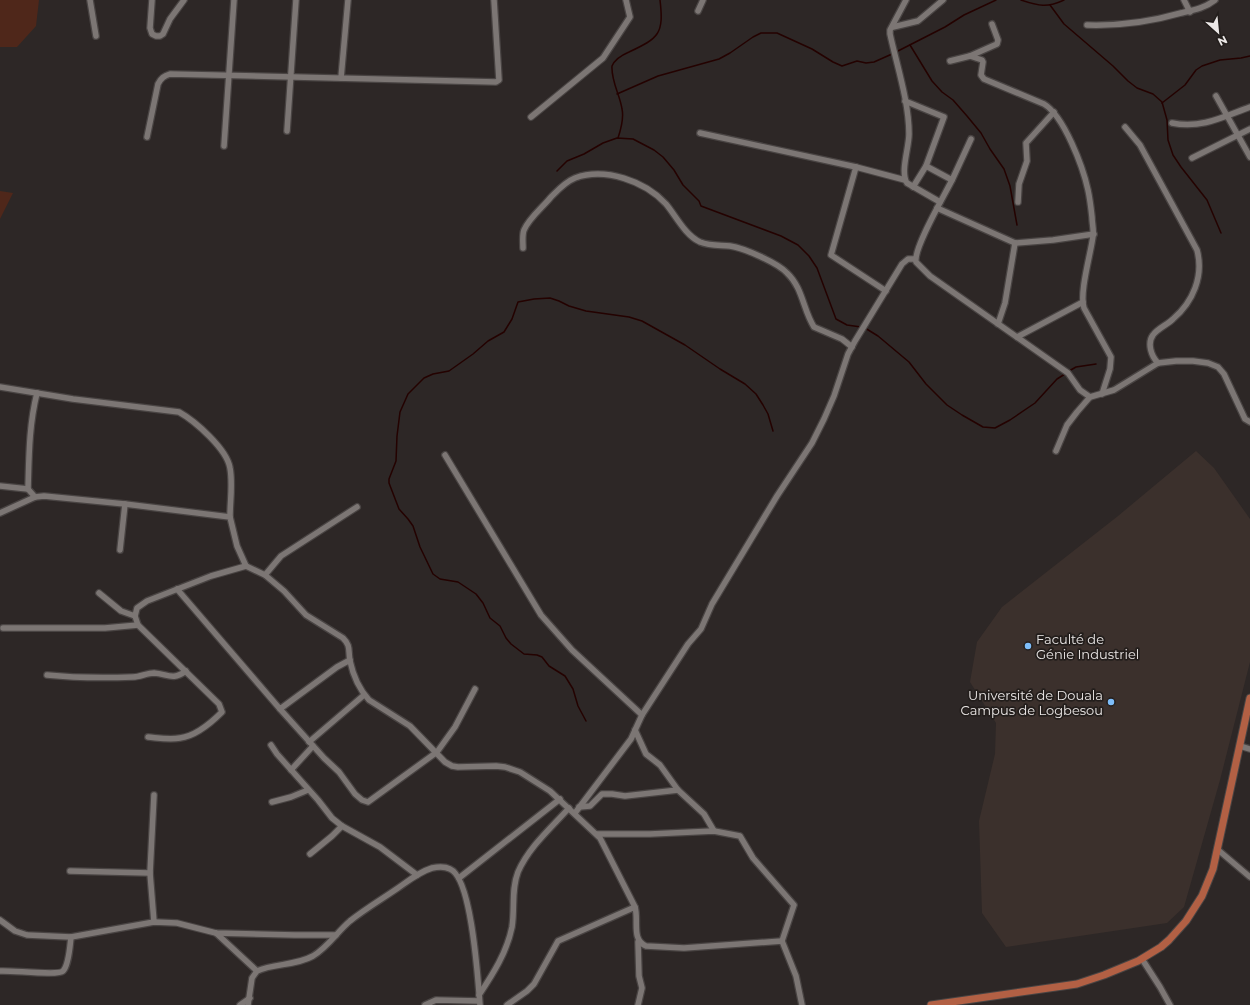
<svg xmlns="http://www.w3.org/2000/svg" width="1250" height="1005" font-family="Montserrat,sans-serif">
	<rect width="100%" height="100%" fill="#2d2726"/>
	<path fill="#3b302c" d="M1196 451 1214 468 1250 519V662L1220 780 1184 907 1167 923 1006 947 982 913 979 821 995 754 996 723 970 682 977 642 1002 607 1118 516Z"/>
	<g fill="#4f271a">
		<path d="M0 0H39L36 26 17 47H0Z"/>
		<path d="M0 191 13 193 0 219Z"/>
	</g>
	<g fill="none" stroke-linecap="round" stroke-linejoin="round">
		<g stroke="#240200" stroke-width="1.5">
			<path d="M1021 0C1039 6 1047 8 1064 0"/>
			<path d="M1050 5 1064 24 1113 66 1128 81 1137 88 1153 94 1162 102 1167 120 1168 140 1173 155 1181 167 1207 200 1221 233"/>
			<path d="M910 45 932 81 942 92 953 100 967 116 981 133 990 149 1004 169 1010 186 1017 225"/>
			<path d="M896 52 945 27 964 15 996 0"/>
			<path d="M617 94 658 76 719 59 730 53 753 37 761 33H777L812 49 833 62 842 66 857 61 866 63 874 62 892 54"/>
			<path d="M1162 103 1185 85 1196 70 1202 66 1220 60 1241 58 1250 56"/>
			<path d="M618 138C621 129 624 118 622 109 620 95 611 81 612 66 615 59 622 55 629 52 659 38 664 34 660 0"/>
			<path d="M557 171 567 161 584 154 603 143 617 138 633 139 654 150 663 157 674 170 683 185 699 201 701 206 781 236 798 245 809 256 817 268 836 319 847 325 861 327"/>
			<path d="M865 328 878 336 909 362 926 384 947 405 962 415 983 427 995 428 1010 420 1035 403 1057 379 1065 374"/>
			<path d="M1069 371 1076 367 1096 364"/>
			<path d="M586 721 578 706 573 689 565 676 549 666 542 657 537 655 524 654 511 644 506 638 500 626 490 618 483 603 476 594 458 582 440 579 433 574 420 547 413 526 408 519 399 509 389 483V479L396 461 397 436 400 412 408 394 424 378 433 374 449 371 473 354 488 341 504 332 512 319 518 302 534 299 550 298 559 301 569 306 586 311 629 317 642 321 685 345 720 369 745 384 756 394 763 405 768 414 773 431"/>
		</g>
		<defs>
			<g id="minor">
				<path d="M90 0 96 36"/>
				<path d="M152 0 150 28 152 34 156 36H160L163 34 170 19 184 0"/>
				<path d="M906 0 890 30V34C897 66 909 102 909 134 909 148 900 172 907 183L940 202"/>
				<path d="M1184 0 1190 12"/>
				<path d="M698 11 703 0"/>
				<path d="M1087 25C1120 26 1150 22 1181 13 1194 10 1205 8 1215 0"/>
				<path d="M893 27 918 21 943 0"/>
				<path d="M970 56 982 60 983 62 981 75 984 79 1044 104C1064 116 1083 167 1088 190 1090 199 1091 208 1092 217 1092 223 1094 230 1093 236 1091 253 1079 293 1084 308L1111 357 1110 369 1102 394"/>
				<path d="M950 61 970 56 997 44 998 40 992 24"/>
				<path d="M341 78 348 0"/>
				<path d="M1216 96 1250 157"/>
				<path d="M905 101 944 117 926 166 913 187"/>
				<path d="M531 117 603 58 630 17 626 0"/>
				<path d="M1172 123C1201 129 1223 117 1250 107"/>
				<path d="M1125 127 1140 145 1197 250C1204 276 1193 302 1173 319 1167 325 1158 328 1153 335 1147 343 1151 356 1158 363"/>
				<path d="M287 131 296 0"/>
				<path d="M700 133 856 167 831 255 886 291"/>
				<path d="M147 137 158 84C161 78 164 76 170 74L496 82 499 80 494 0"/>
				<path d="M971 139C965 152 959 165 953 178 946 193 913 248 916 262L930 276 1068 373 1080 390 1090 397"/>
				<path d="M224 146 234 0"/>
				<path d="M1192 158 1250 129"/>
				<path d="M926 166 952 180"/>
				<path d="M856 167 905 180"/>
				<path d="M1018 202 1019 184 1027 161 1026 143 1054 112"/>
				<path d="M937 208 1015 243 1053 240 1094 234"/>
				<path d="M523 248C523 242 522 235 524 230 529 218 543 207 551 197 558 190 565 182 575 178 605 167 645 181 666 204 676 216 685 235 700 242 710 246 720 245 730 246 744 248 778 263 787 273 803 288 803 310 814 327L842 339 852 347"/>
				<path d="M998 324 1005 303 1015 243"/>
				<path d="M1017 337 1083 302"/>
				<path d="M0 387 73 399 179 412C195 421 227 449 230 468 233 484 230 501 230 517"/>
				<path d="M1056 451 1067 425 1077 412 1090 397 1114 390 1158 363 1176 361H1193L1208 363 1218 367 1224 374 1245 419 1250 422"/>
				<path d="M445 455 541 615 572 650 642 715"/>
				<path d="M0 486 28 489 35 497"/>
				<path d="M28 489C29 456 29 425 37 393"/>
				<path d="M0 513 35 497 44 496 125 504 230 517 237 546 246 566"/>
				<path d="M120 550 125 504"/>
				<path d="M265 575 281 556 357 507"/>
				<path d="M177 589 280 709 337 667 350 660"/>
				<path d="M99 593 121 611 135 616"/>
				<path d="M3 628H105L138 625"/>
				<path d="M47 675C76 678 104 678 133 677 140 677 147 673 154 673 168 674 172 681 186 671"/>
				<path d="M280 709 324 758 339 772 355 794 362 800 368 802 437 752 455 727 475 689"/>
				<path d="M635 730 646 754 660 765 678 790 704 814 714 831"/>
				<path d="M148 737C159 738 170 740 180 738 196 736 211 723 222 712L219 704 138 625 135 616 137 608 147 601 211 576 246 566 265 575 284 591 306 615 343 638C351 646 348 650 350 661 353 675 359 689 369 700L410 726 445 762 452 766 458 767 496 766 505 767 520 772 550 791 600 838 635 907C639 920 631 940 646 946L684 948 782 941 796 976 802 1005"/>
				<path d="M309 742 364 695"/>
				<path d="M271 745 277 754 318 800 332 818 342 826 380 847 417 875"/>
				<path d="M1240 746 1250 749"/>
				<path d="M291 770 313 746"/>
				<path d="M272 802 291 797 308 790"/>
				<path d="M579 807 590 806 602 794H612L625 796 678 790"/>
				<path d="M575 813 631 739 642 715 688 644 701 629 712 604 777 496 812 443 824 419 834 396 848 354 855 341 902 264 908 259H915"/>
				<path d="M597 834H650L714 831 740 836 753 858 794 905 782 941"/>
				<path d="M1217 849 1250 877"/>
				<path d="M310 854 332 836 342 826"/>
				<path d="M70 871 150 873"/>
				<path d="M459 878 560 799"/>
				<path d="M0 920 15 931 27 935 71 937 154 922 177 923 216 933 295 935H336"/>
				<path d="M154 922 150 873 154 795"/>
				<path d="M216 933 257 971"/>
				<path d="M638 942 639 976 642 988 638 1005"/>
				<path d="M1142 959 1160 987 1170 1005"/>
				<path d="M0 971C11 970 58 976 63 971 69 965 70 945 71 937"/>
				<path d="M479 995C493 974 507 952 512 927 515 908 511 890 518 872 529 847 551 828 569 808"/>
				<path d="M240 1005 250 998"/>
				<path d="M248 1005 252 978 257 971C275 963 295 966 313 956 328 947 337 932 350 921 365 909 382 899 398 888 408 881 419 872 432 868 437 867 444 866 450 869 472 878 478 981 480 1005"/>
				<path d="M425 1005 436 1000 479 1001"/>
				<path d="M507 1005 527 991 534 984 558 941 635 907"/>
			</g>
			<path id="major" d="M931 1005 1077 984 1104 975 1138 961 1161 947 1169 940 1186 921 1202 896 1213 869 1250 698"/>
		</defs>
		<use href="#minor" stroke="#494443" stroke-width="8"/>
		<use href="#major" stroke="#494443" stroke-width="9"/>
		<use href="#minor" stroke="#7c7674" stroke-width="5.5"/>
		<use href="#major" stroke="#b26044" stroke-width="7"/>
	</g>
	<g fill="#7ebdf9" stroke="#231e1c" stroke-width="1.5">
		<circle cx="1028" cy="646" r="4"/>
		<circle cx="1111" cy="702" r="4"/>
	</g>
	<g text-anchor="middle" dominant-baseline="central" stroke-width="3.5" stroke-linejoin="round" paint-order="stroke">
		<g font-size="13" fill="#ece8e7" stroke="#231e1c" text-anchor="start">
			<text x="1036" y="639">Faculté de<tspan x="1036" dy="15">Génie Industriel</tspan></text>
			<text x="1103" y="695" text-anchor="end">Université de Douala<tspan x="1103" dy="15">Campus de Logbesou</tspan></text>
		</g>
	</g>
	<g transform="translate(1218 32) rotate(153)" stroke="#231e1c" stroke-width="3" paint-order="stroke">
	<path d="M0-3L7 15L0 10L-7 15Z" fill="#ece8e7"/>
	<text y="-6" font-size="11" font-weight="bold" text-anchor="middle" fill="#ece8e7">N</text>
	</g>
</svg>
